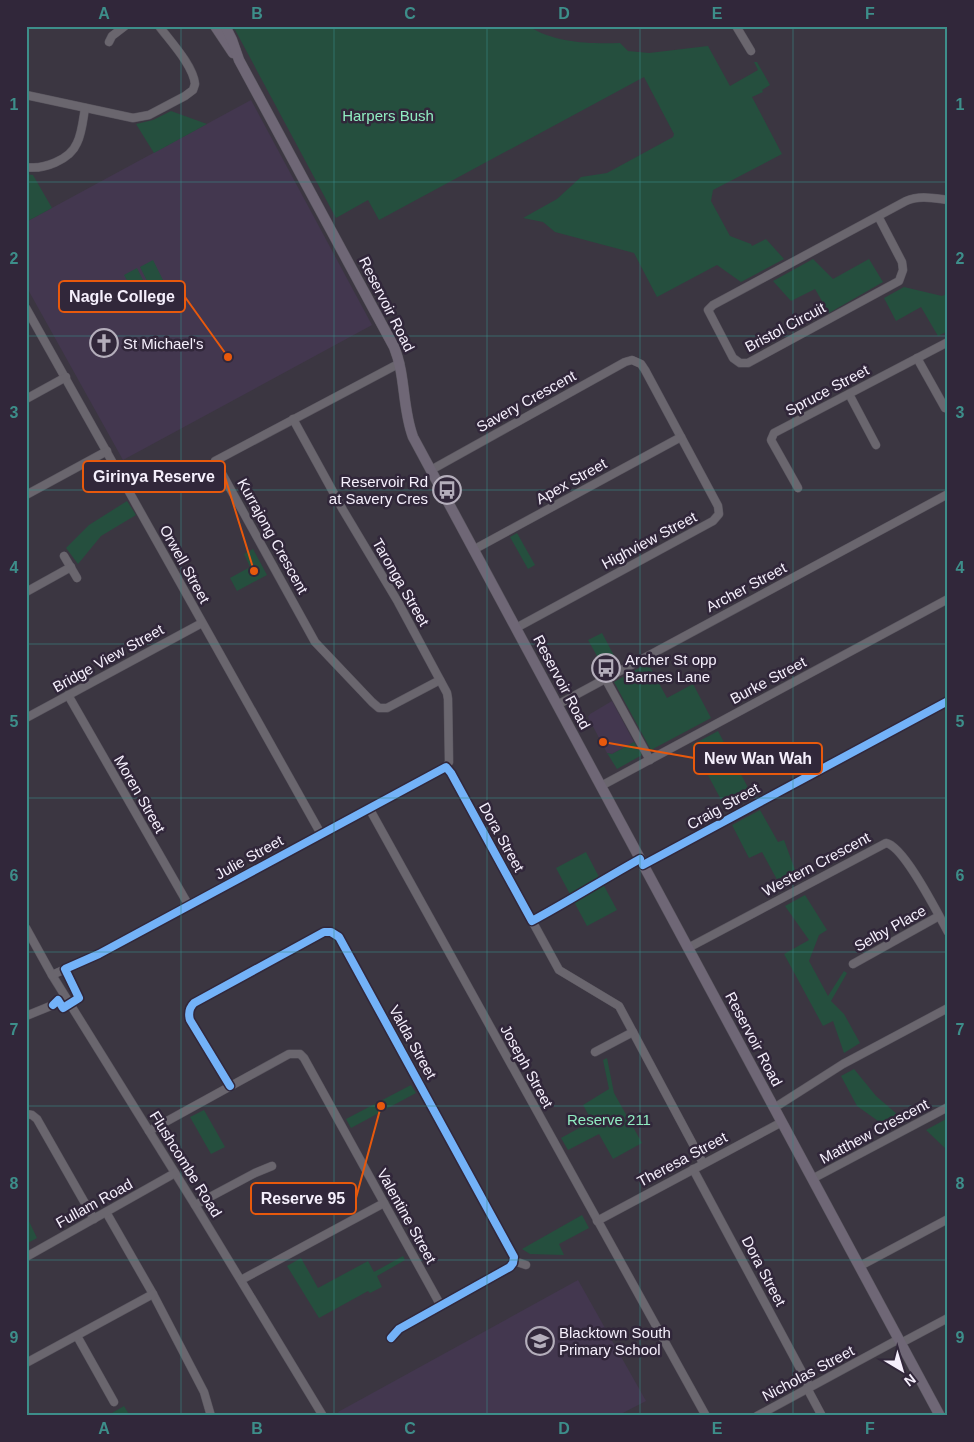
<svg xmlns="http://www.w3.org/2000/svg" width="974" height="1442" font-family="Arial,sans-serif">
	<rect width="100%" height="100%" fill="#3b3641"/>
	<g fill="#43374f">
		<path d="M251 100 372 325 123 460 26 286V222Z"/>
		<path d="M612 701 634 742 612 754 607 753 588 717 590 714Z"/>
		<path d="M578 1280 646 1401 617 1416H340L338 1412Z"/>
	</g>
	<g fill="#254f3e">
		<path d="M233 26H528C555 43 589 44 620 43L628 51 649 53 708 46 730 86 758 70 754 62H757L770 85 762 90 763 92 752 97 782 154 713 190 711 201 730 236 751 244 752 246 766 239 784 259 741 282 717 265 657 297 634 253 555 232 543 222 523 218 557 199 581 177 607 173 673 137 674 134 644 77 379 220 368 200 336 218Z"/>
		<path d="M171 111 207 124 154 153 136 124 153 120Z"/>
		<path d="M26 174 33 175 52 208 26 222Z"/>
		<path d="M813 259 833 279 869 259 883 282 829 313 815 289 791 301 773 281Z"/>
		<path d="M153 260 166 286 153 293 140 267Z"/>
		<path d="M137 268 150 294 138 301 124 275Z"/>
		<path d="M904 287 942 296 948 293V331L938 336 921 307 896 321 884 298Z"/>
		<path d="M127 501 136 515 101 536 78 564 66 548 89 525Z"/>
		<path d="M517 533 535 565 528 569 510 537Z"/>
		<path d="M253 549 267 575 237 591 230 578 250 567 244 554Z"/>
		<path d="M602 633 618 663 605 670 588 640Z"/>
		<path d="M648 663 667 698 693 684 711 718 651 750 614 682Z"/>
		<path d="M718 731 753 797 727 811 692 745Z"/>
		<path d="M634 742 642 755 617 769 607 753 612 754Z"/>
		<path d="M760 810 778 842 784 840 798 878 781 887 762 852 749 858 732 825Z"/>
		<path d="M586 852 599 877 630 860 634 867 603 884 617 910 587 926 556 868Z"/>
		<path d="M805 895 827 930 819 935 809 961 828 996 844 971 847 973 831 1001 844 1014 860 1043 844 1053 833 1021 823 1026 784 954 809 940 785 906Z"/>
		<path d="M607 1058 614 1093 642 1143 613 1159 599 1134 568 1150 561 1138 592 1121 583 1105 609 1089 603 1060Z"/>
		<path d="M854 1069 876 1096 904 1120 888 1128 857 1106 841 1076Z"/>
		<path d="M411 1085 416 1093 351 1128 346 1119Z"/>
		<path d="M204 1110 225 1147 211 1154 190 1117Z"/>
		<path d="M948 1118V1151L926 1130Z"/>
		<path d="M26 1215 37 1238 26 1244Z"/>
		<path d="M582 1215 589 1228 559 1244 564 1255 530 1254 522 1249Z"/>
		<path d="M403 1256 405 1260 377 1276 382 1287 370 1293 368 1291 319 1318 287 1266 301 1258 318 1288 368 1261 374 1272Z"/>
		<path d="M124 1406 130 1416H114L112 1413Z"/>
	</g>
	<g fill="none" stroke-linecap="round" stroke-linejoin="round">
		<defs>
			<g id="minor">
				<path d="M736 26 751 51"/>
				<path d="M109 42 112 36 125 26"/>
				<path d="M26 95 133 118 149 115 185 96 193 90 195 84C193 65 170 41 159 26"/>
				<path d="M26 167C43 170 70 160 77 143 82 133 83 120 85 108"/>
				<path d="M878 216 902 262 903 270 899 281 748 363H740L733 358 708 310 713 305 906 201C919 195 933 198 948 200"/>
				<path d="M26 308 321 834"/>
				<path d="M917 358 945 408"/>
				<path d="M400 363 215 461 315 642 372 702 379 708H387L440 680"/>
				<path d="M849 394 876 445"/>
				<path d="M26 399 66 377"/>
				<path d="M431 470 625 362 632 360 641 364 645 370 718 506 719 514 713 521 516 628"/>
				<path d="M798 488 771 440 774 433 948 342"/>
				<path d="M26 495 107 451"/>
				<path d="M473 550 681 437"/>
				<path d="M64 556 77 578"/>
				<path d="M26 592 71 567"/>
				<path d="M605 678 650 760"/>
				<path d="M68 695 189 906"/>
				<path d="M557 705 948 494"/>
				<path d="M26 718 202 623"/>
				<path d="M446 767 451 773 559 970 619 1006 703 1163"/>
				<path d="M601 786 948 599"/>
				<path d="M369 808 706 1416"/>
				<path d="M643 865 948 701"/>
				<path d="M26 928 52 975 195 1205 323 1416"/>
				<path d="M688 948 886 843C904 846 938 914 948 932"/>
				<path d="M853 964 939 916"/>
				<path d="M52 975 99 954 446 767 449 762 448 699 447 693 398 602 343 510 293 419"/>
				<path d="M26 1016 53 1005 69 1001"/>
				<path d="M595 1052 633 1032"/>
				<path d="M230 1086 190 1020C188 1013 189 1008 194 1003L324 932H331L339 937 514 1257 513 1263 510 1267 399 1329 391 1338"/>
				<path d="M774 1108 843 1064 948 1008"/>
				<path d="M26 1114 32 1115 37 1119 94 1219"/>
				<path d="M149 1131 289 1054H300L304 1058 441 1306"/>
				<path d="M693 1169 810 1387"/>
				<path d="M812 1179 948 1107"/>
				<path d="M195 1205 255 1173 272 1166"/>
				<path d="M106 1212 153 1294 204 1392 211 1416"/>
				<path d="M597 1221 782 1122"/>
				<path d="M26 1257 175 1173"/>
				<path d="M514 1261 526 1265"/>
				<path d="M860 1266 948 1219"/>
				<path d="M241 1280 384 1203"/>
				<path d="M77 1336 114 1402"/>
				<path d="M901 1343 948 1318"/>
				<path d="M26 1363 153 1294"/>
				<path d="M807 1388 822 1416"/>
				<path d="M757 1416 899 1339"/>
			</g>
			<g id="major">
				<path d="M215 26 233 53"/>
				<path d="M225 26 232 40 239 60 394 347C406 376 402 408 413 437L940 1416"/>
			</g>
		</defs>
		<use href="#minor" stroke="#59555e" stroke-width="9"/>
		<use href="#major" stroke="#59555e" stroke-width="11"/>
		<use href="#minor" stroke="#6a666e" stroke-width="8"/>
		<use href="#major" stroke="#6f6776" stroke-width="10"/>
		<defs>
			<g id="cycleway">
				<path d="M643 865 948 701"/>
				<path d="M53 1005 58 1000 63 1008 79 998 65 969 99 954 446 767 451 773 532 921C569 901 604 879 640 859"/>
				<path d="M230 1086 190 1020C188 1013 189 1008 194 1003L324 932H331L339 937 514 1257 513 1263 510 1267 399 1329 391 1338"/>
			</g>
		</defs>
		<use href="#cycleway" stroke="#31273a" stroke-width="11"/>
		<use href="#cycleway" stroke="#73b2f8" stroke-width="8"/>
	</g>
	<path fill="none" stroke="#3d8e8a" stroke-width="1" stroke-opacity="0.55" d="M181 26V1416M334 26V1416M487 26V1416M640 26V1416M793 26V1416M26 182H948M26 336H948M26 490H948M26 644H948M26 798H948M26 952H948M26 1106H948M26 1260H948"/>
	<defs>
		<symbol id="church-ring" viewBox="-11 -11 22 22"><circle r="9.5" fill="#31273a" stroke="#b4aebb" stroke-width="1.5"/><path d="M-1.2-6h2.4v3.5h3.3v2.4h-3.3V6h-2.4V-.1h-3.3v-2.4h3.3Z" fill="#b4aebb"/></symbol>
		<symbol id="bus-ring" viewBox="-11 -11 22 22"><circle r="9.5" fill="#31273a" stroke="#b4aebb" stroke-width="1.5"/><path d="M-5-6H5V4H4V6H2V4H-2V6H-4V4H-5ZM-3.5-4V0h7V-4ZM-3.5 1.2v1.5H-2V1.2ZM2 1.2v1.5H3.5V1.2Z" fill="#b4aebb"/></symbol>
		<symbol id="school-ring" viewBox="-11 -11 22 22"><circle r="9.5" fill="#31273a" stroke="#b4aebb" stroke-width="1.5"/><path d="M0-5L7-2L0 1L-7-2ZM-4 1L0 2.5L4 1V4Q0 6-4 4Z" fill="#b4aebb"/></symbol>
	</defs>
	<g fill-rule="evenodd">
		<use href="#church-ring" x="88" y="327" width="32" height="32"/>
		<use href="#bus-ring" x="431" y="474" width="32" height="32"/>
		<use href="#bus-ring" x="590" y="652" width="32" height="32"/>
		<use href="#school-ring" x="524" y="1325" width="32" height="32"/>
	</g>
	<g text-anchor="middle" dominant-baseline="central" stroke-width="5" stroke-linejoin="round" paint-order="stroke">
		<g font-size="15" fill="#90ecc1" stroke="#31273a">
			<text x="388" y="115">Harpers Bush</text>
			<text x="609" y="1119">Reserve 211</text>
		</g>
		<g font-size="15" fill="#f5effc" stroke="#31273a">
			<text transform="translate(387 304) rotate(63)">Reservoir Road</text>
			<text transform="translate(785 327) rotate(-28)">Bristol Circuit</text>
			<text transform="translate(827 390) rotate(-28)">Spruce Street</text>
			<text transform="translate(526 401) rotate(-29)">Savery Crescent</text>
			<text transform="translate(571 481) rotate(-29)">Apex Street</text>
			<text transform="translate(273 536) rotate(61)">Kurrajong Crescent</text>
			<text transform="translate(649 540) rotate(-28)">Highview Street</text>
			<text transform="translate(185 564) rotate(61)">Orwell Street</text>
			<text transform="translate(401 582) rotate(60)">Taronga Street</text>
			<text transform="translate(746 587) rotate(-28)">Archer Street</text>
			<text transform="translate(108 658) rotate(-29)">Bridge View Street</text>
			<text transform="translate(768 680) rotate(-28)">Burke Street</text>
			<text transform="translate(562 682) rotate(62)">Reservoir Road</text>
			<text transform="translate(140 794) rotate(60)">Moren Street</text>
			<text transform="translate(723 806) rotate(-29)">Craig Street</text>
			<text transform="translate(502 837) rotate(61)">Dora Street</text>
			<text transform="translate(249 857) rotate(-29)">Julie Street</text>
			<text transform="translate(816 864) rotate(-28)">Western Crescent</text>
			<text transform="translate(890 928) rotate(-29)">Selby Place</text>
			<text transform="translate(754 1039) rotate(62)">Reservoir Road</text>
			<text transform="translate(413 1042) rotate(61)">Valda Street</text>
			<text transform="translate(527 1066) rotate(61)">Joseph Street</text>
			<text transform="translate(874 1131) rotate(-28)">Matthew Crescent</text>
			<text transform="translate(682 1159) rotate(-28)">Theresa Street</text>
			<text transform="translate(186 1164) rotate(58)">Flushcombe Road</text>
			<text transform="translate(94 1203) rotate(-29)">Fullam Road</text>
			<text transform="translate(407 1216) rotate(61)">Valentine Street</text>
			<text transform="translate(764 1271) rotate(62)">Dora Street</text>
			<text transform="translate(808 1373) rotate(-28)">Nicholas Street</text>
		</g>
		<g font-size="15" fill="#f5effc" stroke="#31273a" text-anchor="start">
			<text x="123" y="343">St Michael's</text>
			<text x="428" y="481" text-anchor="end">Reservoir Rd<tspan x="428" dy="17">at Savery Cres</tspan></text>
			<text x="625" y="659">Archer St opp<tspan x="625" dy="17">Barnes Lane</tspan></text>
			<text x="559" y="1332">Blacktown South<tspan x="559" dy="17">Primary School</tspan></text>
		</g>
	</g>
	<path fill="none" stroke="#e8590c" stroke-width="2" d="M228 357L185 297M254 571L225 477M603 742L694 758M381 1106L356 1198"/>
	<g fill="#e8590c" stroke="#31273a" stroke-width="2">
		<circle cx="228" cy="357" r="5"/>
		<circle cx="254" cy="571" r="5"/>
		<circle cx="603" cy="742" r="5"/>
		<circle cx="381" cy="1106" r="5"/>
	</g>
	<g fill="#31273a" stroke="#e8590c" stroke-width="2">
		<rect x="59" y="281" width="126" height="31" rx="5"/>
		<rect x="83" y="461" width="142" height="31" rx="5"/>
		<rect x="694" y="743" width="128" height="31" rx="5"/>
		<rect x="251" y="1183" width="105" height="31" rx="5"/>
	</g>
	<g font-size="16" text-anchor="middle" font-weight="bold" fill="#f5effc">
		<text x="122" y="302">Nagle College</text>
		<text x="154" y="482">Girinya Reserve</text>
		<text x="758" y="764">New Wan Wah</text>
		<text x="303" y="1204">Reserve 95</text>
	</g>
	<rect width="974" height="1442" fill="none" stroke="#31273a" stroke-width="55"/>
	<g transform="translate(902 1370) rotate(142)" stroke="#31273a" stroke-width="4" paint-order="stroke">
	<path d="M0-4L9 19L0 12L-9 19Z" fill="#f5effc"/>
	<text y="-8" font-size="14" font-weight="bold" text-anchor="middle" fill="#f5effc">N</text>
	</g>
	<rect x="28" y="28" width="918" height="1386" fill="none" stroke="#3d8e8a" stroke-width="2"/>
	<g font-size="16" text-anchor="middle" font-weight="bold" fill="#3d8e8a">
		<text x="104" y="19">A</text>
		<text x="257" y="19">B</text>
		<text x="410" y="19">C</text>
		<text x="564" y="19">D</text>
		<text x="717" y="19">E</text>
		<text x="870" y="19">F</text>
		<text x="14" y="110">1</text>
		<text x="960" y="110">1</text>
		<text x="14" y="264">2</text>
		<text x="960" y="264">2</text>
		<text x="14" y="418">3</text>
		<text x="960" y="418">3</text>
		<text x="14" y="573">4</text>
		<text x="960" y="573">4</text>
		<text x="14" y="727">5</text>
		<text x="960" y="727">5</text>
		<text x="14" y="881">6</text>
		<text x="960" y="881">6</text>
		<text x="14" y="1035">7</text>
		<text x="960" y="1035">7</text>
		<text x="14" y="1189">8</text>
		<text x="960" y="1189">8</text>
		<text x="14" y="1343">9</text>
		<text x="960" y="1343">9</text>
		<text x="104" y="1434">A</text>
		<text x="257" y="1434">B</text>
		<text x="410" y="1434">C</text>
		<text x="564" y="1434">D</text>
		<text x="717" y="1434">E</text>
		<text x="870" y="1434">F</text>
	</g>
</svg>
